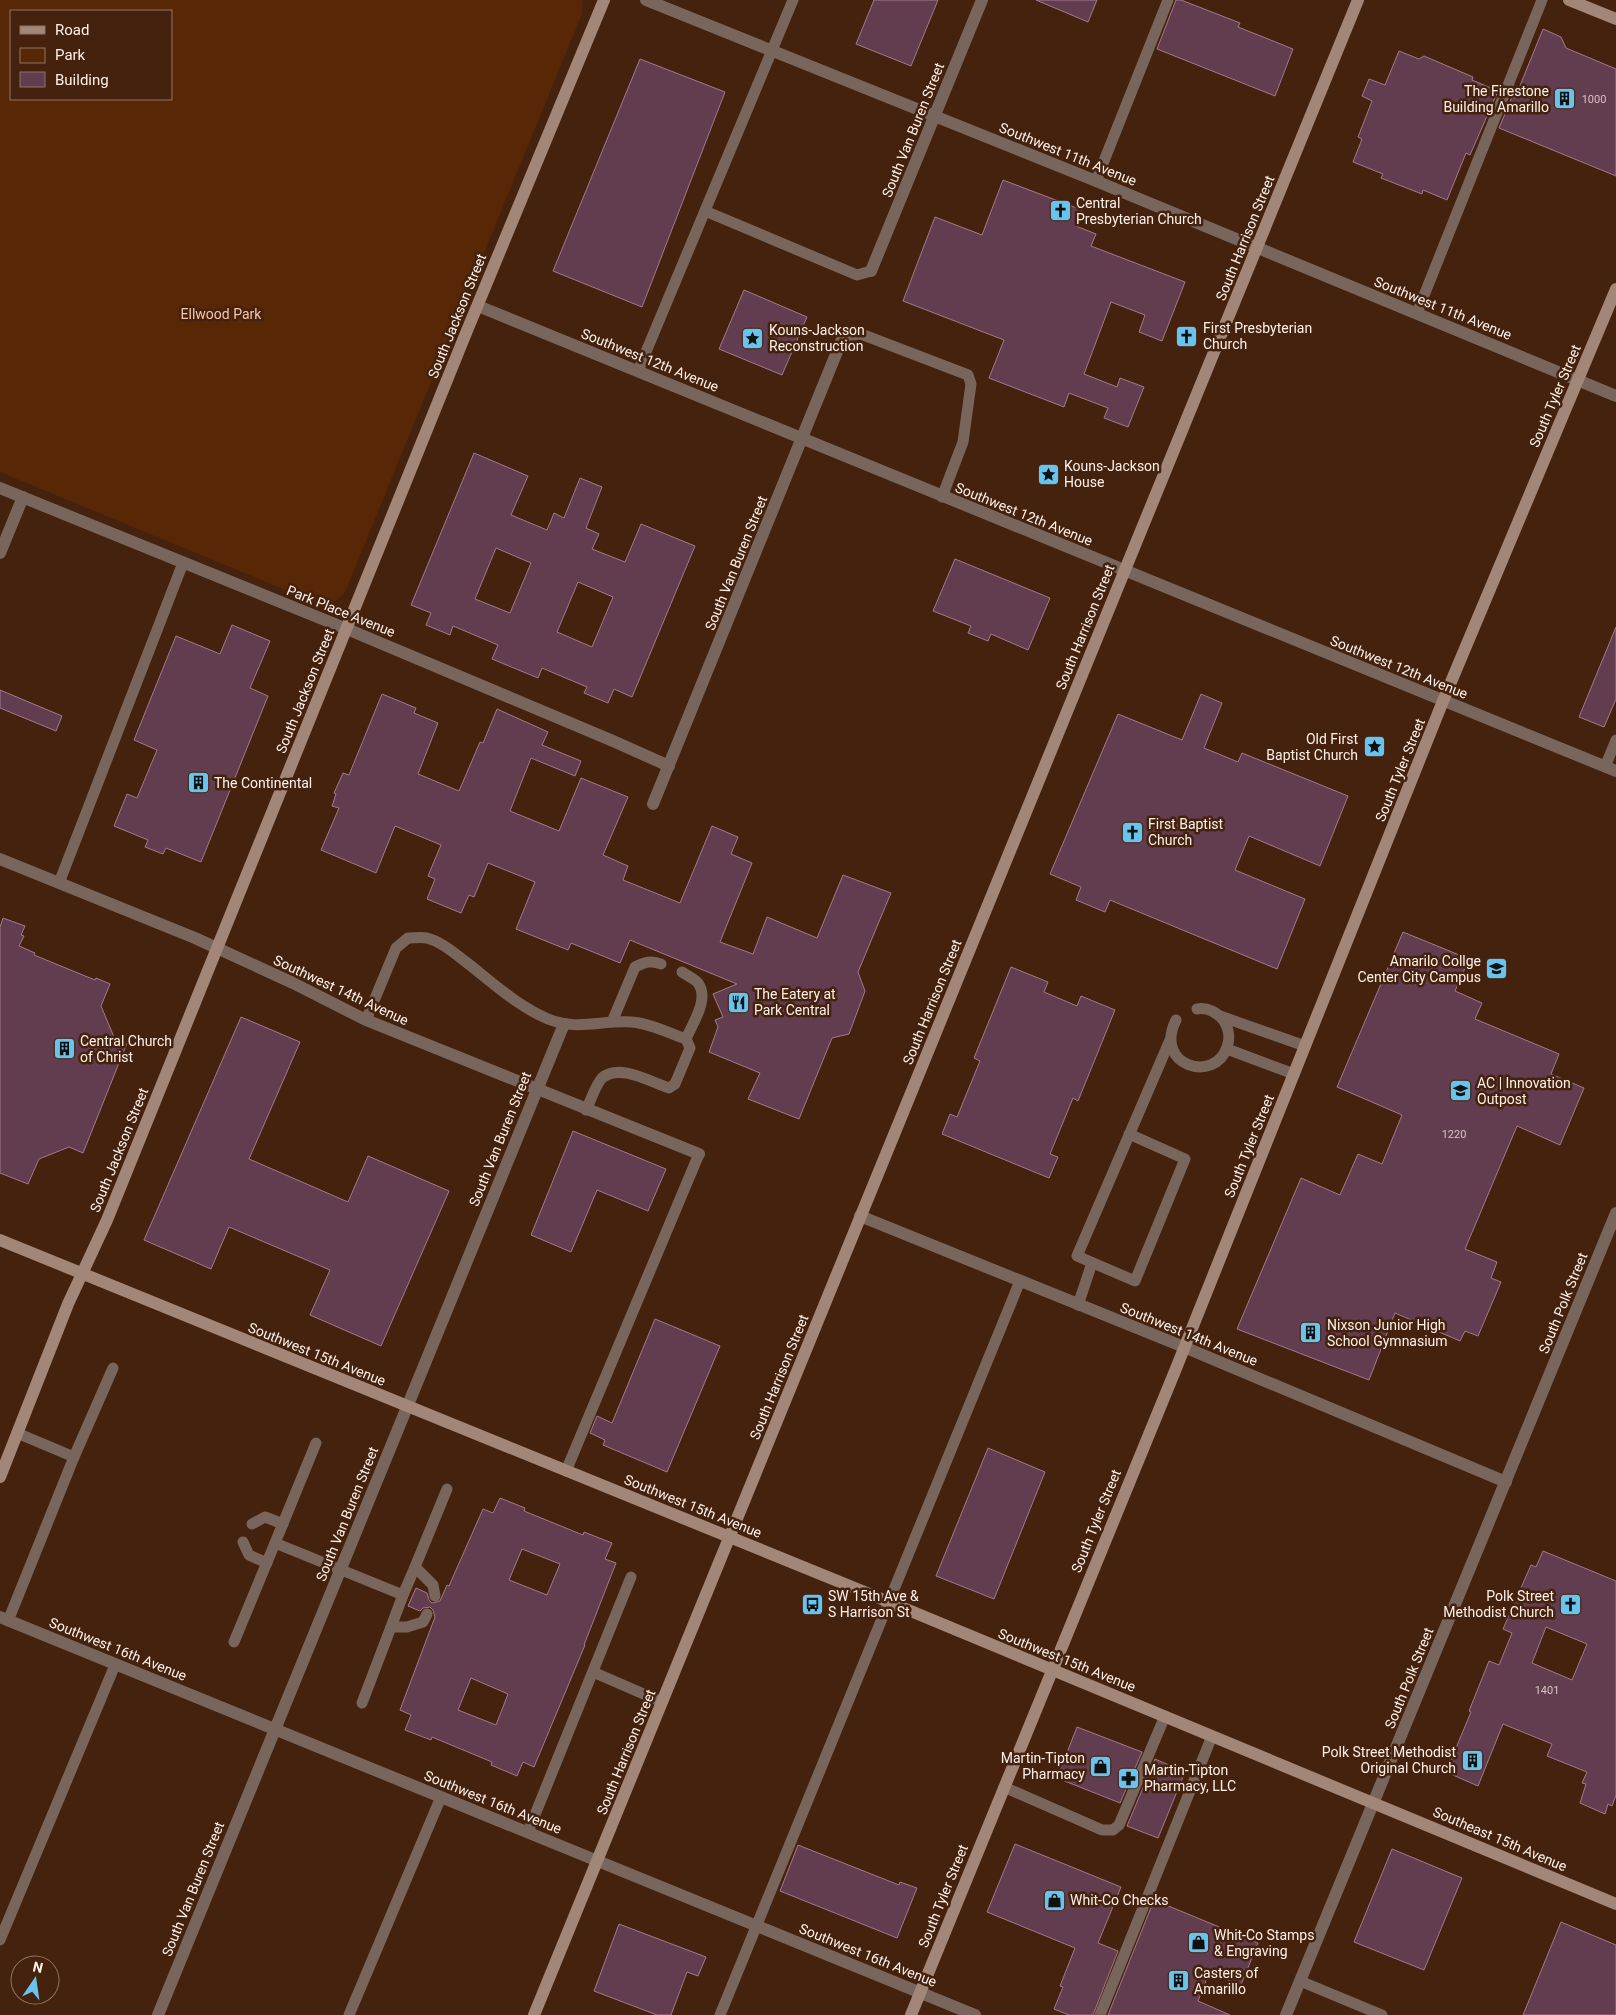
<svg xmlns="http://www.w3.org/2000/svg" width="1616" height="2015" font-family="Roboto,sans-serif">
	<rect width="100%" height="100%" fill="#44220e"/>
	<path fill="#582706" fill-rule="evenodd" d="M0 0H583L582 14 345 592C337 602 329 605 317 603L0 472ZM11 11H171V99H11Z"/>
	<g fill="#623c4f" stroke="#a4798d" fill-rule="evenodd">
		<path d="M874 0H938L911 66 856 44Z"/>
		<path d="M1036 0H1097L1088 22Z"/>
		<path d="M1176 0H1181L1240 23 1238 27 1293 49 1275 96 1157 49Z"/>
		<path d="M1543 29 1561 37 1566 48 1616 69V176L1499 128 1512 97 1515 98Z"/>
		<path d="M1399 51 1419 59 1424 56 1473 77 1472 80 1498 91 1470 155 1466 153 1447 200 1423 190 1422 194 1381 178 1383 174 1353 162 1362 139 1358 137 1372 101 1362 96 1369 79 1385 85Z"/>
		<path d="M640 59 725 92 642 307 553 271Z"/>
		<path d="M1003 180 1082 210 1076 226 1096 234 1091 246 1185 282 1162 341 1139 332 1145 315 1111 302 1084 374 1117 387 1120 378 1144 387 1128 427 1104 418 1108 408 1069 393 1064 407 989 378 1004 340 903 301 935 217 982 235Z"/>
		<path d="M744 290 807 317 782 375 719 349Z"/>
		<path d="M474 453 528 476 511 515 547 530 554 513 564 518 580 478 602 487 586 528 599 534 592 549 625 562 641 524 695 546 632 697 614 689 608 703 584 693 587 687 542 668 538 678 492 659 498 645 453 626 450 635 426 625 431 613 411 605ZM496 548 531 563 510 613 475 599ZM578 582 613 597 592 647 557 632Z"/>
		<path d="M955 559 1050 598 1028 650 991 634 988 641 968 633 971 626 933 611Z"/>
		<path d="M232 625 270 641 250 688 268 696 201 862 166 848 163 854 145 847 148 840 114 826 127 794 137 798 157 750 134 740 176 636 220 654Z"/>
		<path d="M1616 627V699L1604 727 1579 717Z"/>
		<path d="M0 690 62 716 56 731 0 708Z"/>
		<path d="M382 694 416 708 414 713 438 723 418 774 459 791 480 742 483 743 497 709 548 732 542 745 581 761 575 776 531 758 510 811 559 831 581 778 628 797 603 855 628 866 623 880 680 903 712 826 738 837 731 854 752 863 720 942 753 954 767 917 817 938 843 875 891 893 858 972 865 991 849 1034 832 1038 799 1119 748 1099 760 1073 709 1052 718 1027 715 1020 723 1017 713 994 737 984 630 940 620 963 571 943 568 950 516 929 535 882 488 863 474 897 469 895 461 913 427 899 435 879 428 876 441 845 395 826 376 873 321 850 339 808 332 806 336 794 334 793 343 773 349 775Z"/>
		<path d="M1201 694 1222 703 1204 748 1238 762 1242 753 1348 796 1320 866 1249 836 1235 870 1305 899 1277 969 1110 900 1105 912 1076 900 1081 887 1050 874 1118 714 1182 740Z"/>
		<path d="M3 918 25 926 21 935 24 936 19 946 35 953 34 955 95 980 96 978 110 984 101 1006 114 1037 127 1043 83 1153 69 1147 39 1159 28 1184 0 1173V927Z"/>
		<path d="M1403 932 1469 959 1455 991 1482 1003 1475 1019 1559 1054 1551 1074 1584 1088 1560 1145 1517 1126 1465 1249 1497 1262 1491 1278 1501 1282 1478 1336 1465 1331 1460 1341 1395 1313 1369 1380 1237 1329 1301 1178 1340 1195 1358 1154 1382 1164 1402 1115 1337 1087Z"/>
		<path d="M1011 967 1048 982 1044 992 1077 1006 1081 996 1115 1010 1078 1101 1073 1098 1050 1154 1058 1157 1049 1178 942 1134 950 1114 957 1117 980 1061 974 1058Z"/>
		<path d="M241 1017 300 1042 249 1159 348 1202 368 1156 449 1191 381 1346 310 1315 330 1270 229 1227 211 1269 144 1240Z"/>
		<path d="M573 1131 666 1169 648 1211 597 1190 571 1252 531 1235Z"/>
		<path d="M655 1319 720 1346 667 1472 603 1445 605 1440 590 1433 597 1416 612 1423Z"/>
		<path d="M988 1448 1045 1472 994 1599 936 1576Z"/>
		<path d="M500 1498 525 1508 524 1511 583 1535 584 1532 612 1543 605 1559 616 1563 584 1645H585L534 1767 523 1762 517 1776 491 1765 492 1762 432 1737 431 1740 405 1730 411 1715 400 1710 435 1617 433 1610 430 1607 423 1608 420 1611 408 1606 416 1588 427 1593 429 1600 432 1603 440 1601 447 1585 449 1586 483 1509 493 1513ZM522 1549 560 1564 547 1595 509 1580ZM471 1678 508 1694 496 1725 458 1710Z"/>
		<path d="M1543 1551 1616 1581V1795L1612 1806 1608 1804 1605 1814 1580 1803 1586 1784 1582 1783 1587 1772 1547 1756 1552 1744 1503 1724 1478 1786 1446 1772 1471 1712 1469 1711 1489 1661 1499 1665 1512 1633 1503 1629 1531 1565 1536 1567ZM1546 1627 1587 1644 1572 1680 1532 1663Z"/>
		<path d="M1077 1727 1142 1752 1120 1803 1057 1778Z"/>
		<path d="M1155 1759 1185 1772 1158 1838 1127 1826Z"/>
		<path d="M1015 1844 1121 1887 1098 1943 1118 1951 1093 2015H1069L1054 2009 1063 1987 1060 1986 1075 1948 987 1912Z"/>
		<path d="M798 1845 899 1885 900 1882 917 1888 897 1938 780 1891Z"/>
		<path d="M1392 1849 1462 1878 1424 1970 1354 1942Z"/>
		<path d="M1154 1900 1258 1943 1241 1985 1209 1973 1198 2001 1230 2015H1108Z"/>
		<path d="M1561 1922 1616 1945V2015H1523Z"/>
		<path d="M619 1924 706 1957 698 1976 687 1972 671 2015H657L594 1991Z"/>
	</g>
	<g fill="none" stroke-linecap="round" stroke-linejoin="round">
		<g stroke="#78665c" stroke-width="11">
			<path d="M1096 181 1168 0"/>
			<path d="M705 211 857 275 871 271"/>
			<path d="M1417 313 1542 0"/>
			<path d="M844 336 861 334 968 375 971 384 963 442 942 497"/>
			<path d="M638 371 793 0"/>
			<path d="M1605 767 1616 740"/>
			<path d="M59 883 183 563"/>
			<path d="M682 972C686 975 695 979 698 983 710 999 692 1024 686 1039"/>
			<path d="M1220 1016 1305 1046"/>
			<path d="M366 1020 396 948 408 938C414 938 421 937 427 938 442 942 454 953 466 962 492 982 517 1006 548 1019 577 1031 601 1020 631 1022 649 1023 669 1033 686 1039L690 1048 675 1084 669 1088C650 1082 620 1063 602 1078 595 1086 591 1100 586 1110"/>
			<path d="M1176 1020C1153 1066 1215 1084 1227 1047 1230 1039 1229 1029 1224 1021 1218 1013 1208 1007 1197 1009"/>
			<path d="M612 1022 635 967C645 962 651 960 661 964"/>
			<path d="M1227 1049 1294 1074"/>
			<path d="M1129 1134 1185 1159 1135 1281 1077 1256 1170 1040"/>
			<path d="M1078 1305 1092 1263"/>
			<path d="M17 1433 74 1457 113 1368"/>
			<path d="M566 1471 699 1154"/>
			<path d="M252 1524 265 1517 283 1524"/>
			<path d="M243 1542 249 1555 267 1563"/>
			<path d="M275 1543 316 1443"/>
			<path d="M415 1567 447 1489"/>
			<path d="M403 1595 415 1567 433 1585 435 1596"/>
			<path d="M8 1621 74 1457"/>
			<path d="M234 1642 275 1543 403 1595 391 1627H407L423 1622 427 1614"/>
			<path d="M593 1672 662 1702"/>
			<path d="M362 1703 391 1627"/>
			<path d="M1004 1787 1102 1830H1113L1119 1825 1165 1716"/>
			<path d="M528 1832 631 1577"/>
			<path d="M0 1940 115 1665"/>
			<path d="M1300 1981 1382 2015"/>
			<path d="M349 2015 441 1797"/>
			<path d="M720 2015 1020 1281"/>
			<path d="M1100 2015 1212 1736"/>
		</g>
		<g stroke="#78665c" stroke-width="12">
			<path d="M0 553 23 497"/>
			<path d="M0 859 195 938 293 983 366 1020 699 1154"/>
			<path d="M860 1216 1184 1347 1506 1482"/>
		</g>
		<g stroke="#78665c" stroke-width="12">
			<path d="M646 0 1096 181 1616 396"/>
			<path d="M871 271 982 0"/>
			<path d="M478 306 1616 771"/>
			<path d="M0 488 347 629 613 741 669 766"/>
			<path d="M653 804 845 332"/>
			<path d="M0 1617 975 2015"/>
			<path d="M158 2015 564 1024"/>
			<path d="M1286 2015 1616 1213"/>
		</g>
		<g stroke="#a28677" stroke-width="12">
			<path d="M1569 0 1616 19"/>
			<path d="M0 1240 889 1602 1616 1904"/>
			<path d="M0 1477 68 1304 107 1220 466 333 604 0"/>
			<path d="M534 2015 1358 0"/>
			<path d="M911 2015 1175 1371 1443 701 1616 289"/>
		</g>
	</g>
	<defs>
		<symbol id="building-square" viewBox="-11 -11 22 22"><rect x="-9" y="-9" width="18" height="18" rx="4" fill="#66c4ef" stroke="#44220e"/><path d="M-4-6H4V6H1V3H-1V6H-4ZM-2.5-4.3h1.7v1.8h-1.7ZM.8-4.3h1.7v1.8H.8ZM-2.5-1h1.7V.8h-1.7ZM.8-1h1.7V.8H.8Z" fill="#111"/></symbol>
		<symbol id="church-square" viewBox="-11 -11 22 22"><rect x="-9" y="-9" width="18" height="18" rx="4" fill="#66c4ef" stroke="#44220e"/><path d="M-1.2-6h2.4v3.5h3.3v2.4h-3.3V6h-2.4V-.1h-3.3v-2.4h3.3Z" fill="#111"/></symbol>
		<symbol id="sight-square" viewBox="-11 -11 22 22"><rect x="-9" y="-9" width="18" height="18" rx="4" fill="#66c4ef" stroke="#44220e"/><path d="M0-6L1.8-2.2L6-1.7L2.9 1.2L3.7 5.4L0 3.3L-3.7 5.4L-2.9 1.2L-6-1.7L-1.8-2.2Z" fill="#111"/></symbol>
		<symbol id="university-square" viewBox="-11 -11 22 22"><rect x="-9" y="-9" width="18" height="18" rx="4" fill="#66c4ef" stroke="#44220e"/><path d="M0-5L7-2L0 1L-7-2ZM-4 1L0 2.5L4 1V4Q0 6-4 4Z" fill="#111"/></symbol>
		<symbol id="restaurant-square" viewBox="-11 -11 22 22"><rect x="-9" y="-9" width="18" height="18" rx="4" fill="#66c4ef" stroke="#44220e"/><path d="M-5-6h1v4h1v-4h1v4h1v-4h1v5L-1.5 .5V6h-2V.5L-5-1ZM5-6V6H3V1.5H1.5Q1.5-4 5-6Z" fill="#111"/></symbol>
		<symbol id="bus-square" viewBox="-11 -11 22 22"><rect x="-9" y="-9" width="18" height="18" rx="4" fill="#66c4ef" stroke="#44220e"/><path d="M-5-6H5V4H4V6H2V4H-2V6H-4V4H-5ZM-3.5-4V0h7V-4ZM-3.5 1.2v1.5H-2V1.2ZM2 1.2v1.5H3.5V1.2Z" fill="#111"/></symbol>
		<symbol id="shop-square" viewBox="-11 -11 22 22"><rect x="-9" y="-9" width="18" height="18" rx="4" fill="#66c4ef" stroke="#44220e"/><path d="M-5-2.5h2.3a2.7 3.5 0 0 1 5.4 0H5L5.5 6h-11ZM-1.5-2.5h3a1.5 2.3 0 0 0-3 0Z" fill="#111"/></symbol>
		<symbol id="pharmacy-square" viewBox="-11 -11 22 22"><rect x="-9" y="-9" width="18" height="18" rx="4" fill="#66c4ef" stroke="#44220e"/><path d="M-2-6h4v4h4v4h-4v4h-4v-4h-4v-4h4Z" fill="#111"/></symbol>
	</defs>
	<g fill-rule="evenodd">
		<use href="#building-square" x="1552" y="86" width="25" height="25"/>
		<use href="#church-square" x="1048" y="198" width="25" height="25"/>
		<use href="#church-square" x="1174" y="324" width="25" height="25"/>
		<use href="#sight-square" x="740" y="326" width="25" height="25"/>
		<use href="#sight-square" x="1036" y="462" width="25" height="25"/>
		<use href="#sight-square" x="1362" y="734" width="25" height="25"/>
		<use href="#building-square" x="186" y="770" width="25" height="25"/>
		<use href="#church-square" x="1120" y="820" width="25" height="25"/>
		<use href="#university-square" x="1484" y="956" width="25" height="25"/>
		<use href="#restaurant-square" x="726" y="990" width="25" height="25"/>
		<use href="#building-square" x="52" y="1036" width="25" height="25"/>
		<use href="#university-square" x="1448" y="1078" width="25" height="25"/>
		<use href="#building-square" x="1298" y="1320" width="25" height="25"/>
		<use href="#bus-square" x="800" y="1592" width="25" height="25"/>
		<use href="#church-square" x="1558" y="1592" width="25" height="25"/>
		<use href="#building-square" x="1460" y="1748" width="25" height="25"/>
		<use href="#shop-square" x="1088" y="1754" width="25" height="25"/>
		<use href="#pharmacy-square" x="1116" y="1766" width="25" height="25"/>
		<use href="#shop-square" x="1042" y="1888" width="25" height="25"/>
		<use href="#shop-square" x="1186" y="1930" width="25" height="25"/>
		<use href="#building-square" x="1166" y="1968" width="25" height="25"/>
	</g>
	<g text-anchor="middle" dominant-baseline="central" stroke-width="5" stroke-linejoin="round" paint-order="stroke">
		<g font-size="11" fill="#d7c3c2">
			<text x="1594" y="99">1000</text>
			<text x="1454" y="1134">1220</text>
			<text x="1547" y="1690">1401</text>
		</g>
		<g font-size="14" fill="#fef0e9" stroke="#44220e" text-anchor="start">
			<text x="1549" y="91" text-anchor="end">The Firestone<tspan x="1549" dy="16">Building Amarillo</tspan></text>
			<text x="1076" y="203">Central<tspan x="1076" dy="16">Presbyterian Church</tspan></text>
			<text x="1203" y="328">First Presbyterian<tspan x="1203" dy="16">Church</tspan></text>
			<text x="769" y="330">Kouns-Jackson<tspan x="769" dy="16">Reconstruction</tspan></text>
			<text x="1064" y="466">Kouns-Jackson<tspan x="1064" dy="16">House</tspan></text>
			<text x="1358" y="739" text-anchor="end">Old First<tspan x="1358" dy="16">Baptist Church</tspan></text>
			<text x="214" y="783">The Continental</text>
			<text x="1148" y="824">First Baptist<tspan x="1148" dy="16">Church</tspan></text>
			<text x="1481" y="961" text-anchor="end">Amarilo Collge<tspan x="1481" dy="16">Center City Campus</tspan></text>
			<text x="754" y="994">The Eatery at<tspan x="754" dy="16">Park Central</tspan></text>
			<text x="80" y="1041">Central Church<tspan x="80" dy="16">of Christ</tspan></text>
			<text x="1477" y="1083">AC | Innovation<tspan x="1477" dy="16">Outpost</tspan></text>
			<text x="1327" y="1325">Nixson Junior High<tspan x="1327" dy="16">School Gymnasium</tspan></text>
			<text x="828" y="1596">SW 15th Ave &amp;<tspan x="828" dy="16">S Harrison St</tspan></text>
			<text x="1554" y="1596" text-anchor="end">Polk Street<tspan x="1554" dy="16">Methodist Church</tspan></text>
			<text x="1456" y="1752" text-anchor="end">Polk Street Methodist<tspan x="1456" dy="16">Original Church</tspan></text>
			<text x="1085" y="1758" text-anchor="end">Martin-Tipton<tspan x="1085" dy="16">Pharmacy</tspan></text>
			<text x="1144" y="1770">Martin-Tipton<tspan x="1144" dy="16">Pharmacy, LLC</tspan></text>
			<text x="1070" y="1900">Whit-Co Checks</text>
			<text x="1214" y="1935">Whit-Co Stamps<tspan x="1214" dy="16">&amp; Engraving</tspan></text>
			<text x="1194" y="1973">Casters of<tspan x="1194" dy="16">Amarillo</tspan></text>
		</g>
		<g font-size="14" fill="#fef0e9" stroke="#44220e">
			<text transform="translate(913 130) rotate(-68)">South Van Buren Street</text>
			<text transform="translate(1068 154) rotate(22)">Southwest 11th Avenue</text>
			<text transform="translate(1245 238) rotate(-68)">South Harrison Street</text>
			<text transform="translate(1443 308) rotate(22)">Southwest 11th Avenue</text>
			<text transform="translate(457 316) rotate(-68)">South Jackson Street</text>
			<text transform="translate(650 360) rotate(22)">Southwest 12th Avenue</text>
			<text transform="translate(1555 396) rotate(-67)">South Tyler Street</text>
			<text transform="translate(1024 514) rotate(22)">Southwest 12th Avenue</text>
			<text transform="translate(736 563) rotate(-68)">South Van Buren Street</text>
			<text transform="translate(341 611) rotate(22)">Park Place Avenue</text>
			<text transform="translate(1085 627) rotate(-68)">South Harrison Street</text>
			<text transform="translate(1399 667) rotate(22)">Southwest 12th Avenue</text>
			<text transform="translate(305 691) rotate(-68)">South Jackson Street</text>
			<text transform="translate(1400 770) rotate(-68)">South Tyler Street</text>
			<text transform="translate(341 990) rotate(25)">Southwest 14th Avenue</text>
			<text transform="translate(932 1002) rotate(-68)">South Harrison Street</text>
			<text transform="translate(500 1139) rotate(-68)">South Van Buren Street</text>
			<text transform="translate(1249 1146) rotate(-68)">South Tyler Street</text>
			<text transform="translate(119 1150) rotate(-68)">South Jackson Street</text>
			<text transform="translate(1563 1303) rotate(-68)">South Polk Street</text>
			<text transform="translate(1189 1334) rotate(22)">Southwest 14th Avenue</text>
			<text transform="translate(317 1354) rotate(22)">Southwest 15th Avenue</text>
			<text transform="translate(779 1377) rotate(-68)">South Harrison Street</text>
			<text transform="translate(693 1506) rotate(22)">Southwest 15th Avenue</text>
			<text transform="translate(347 1514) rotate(-68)">South Van Buren Street</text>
			<text transform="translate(1096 1521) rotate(-68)">South Tyler Street</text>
			<text transform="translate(118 1649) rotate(22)">Southwest 16th Avenue</text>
			<text transform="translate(1067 1660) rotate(22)">Southwest 15th Avenue</text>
			<text transform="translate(1409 1678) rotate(-68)">South Polk Street</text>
			<text transform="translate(626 1752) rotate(-68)">South Harrison Street</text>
			<text transform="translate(493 1802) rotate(22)">Southwest 16th Avenue</text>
			<text transform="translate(1500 1839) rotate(23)">Southeast 15th Avenue</text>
			<text transform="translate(193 1889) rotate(-68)">South Van Buren Street</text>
			<text transform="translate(943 1896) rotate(-68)">South Tyler Street</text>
			<text transform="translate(868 1955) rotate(22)">Southwest 16th Avenue</text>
		</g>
		<g font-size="14" fill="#f8c5aa" stroke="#44220e">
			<text x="221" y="314">Ellwood Park</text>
		</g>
	</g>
	<rect x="10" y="10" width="162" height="90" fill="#44220e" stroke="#8e7466"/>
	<rect x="20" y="26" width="25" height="8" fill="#a28677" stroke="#8e7466"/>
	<text x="55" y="35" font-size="15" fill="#fef0e9">Road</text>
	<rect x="20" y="48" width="25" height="15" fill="#582706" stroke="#8e7466"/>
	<text x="55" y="60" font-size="15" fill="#fef0e9">Park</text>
	<rect x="20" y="72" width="25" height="15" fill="#623c4f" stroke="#8e7466"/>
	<text x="55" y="85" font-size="15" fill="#fef0e9">Building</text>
	<g transform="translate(35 1980) rotate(13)"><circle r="24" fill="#44220e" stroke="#8e7466"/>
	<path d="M0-4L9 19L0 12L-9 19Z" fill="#66c4ef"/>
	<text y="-8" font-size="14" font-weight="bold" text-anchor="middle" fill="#fef0e9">N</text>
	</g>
</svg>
